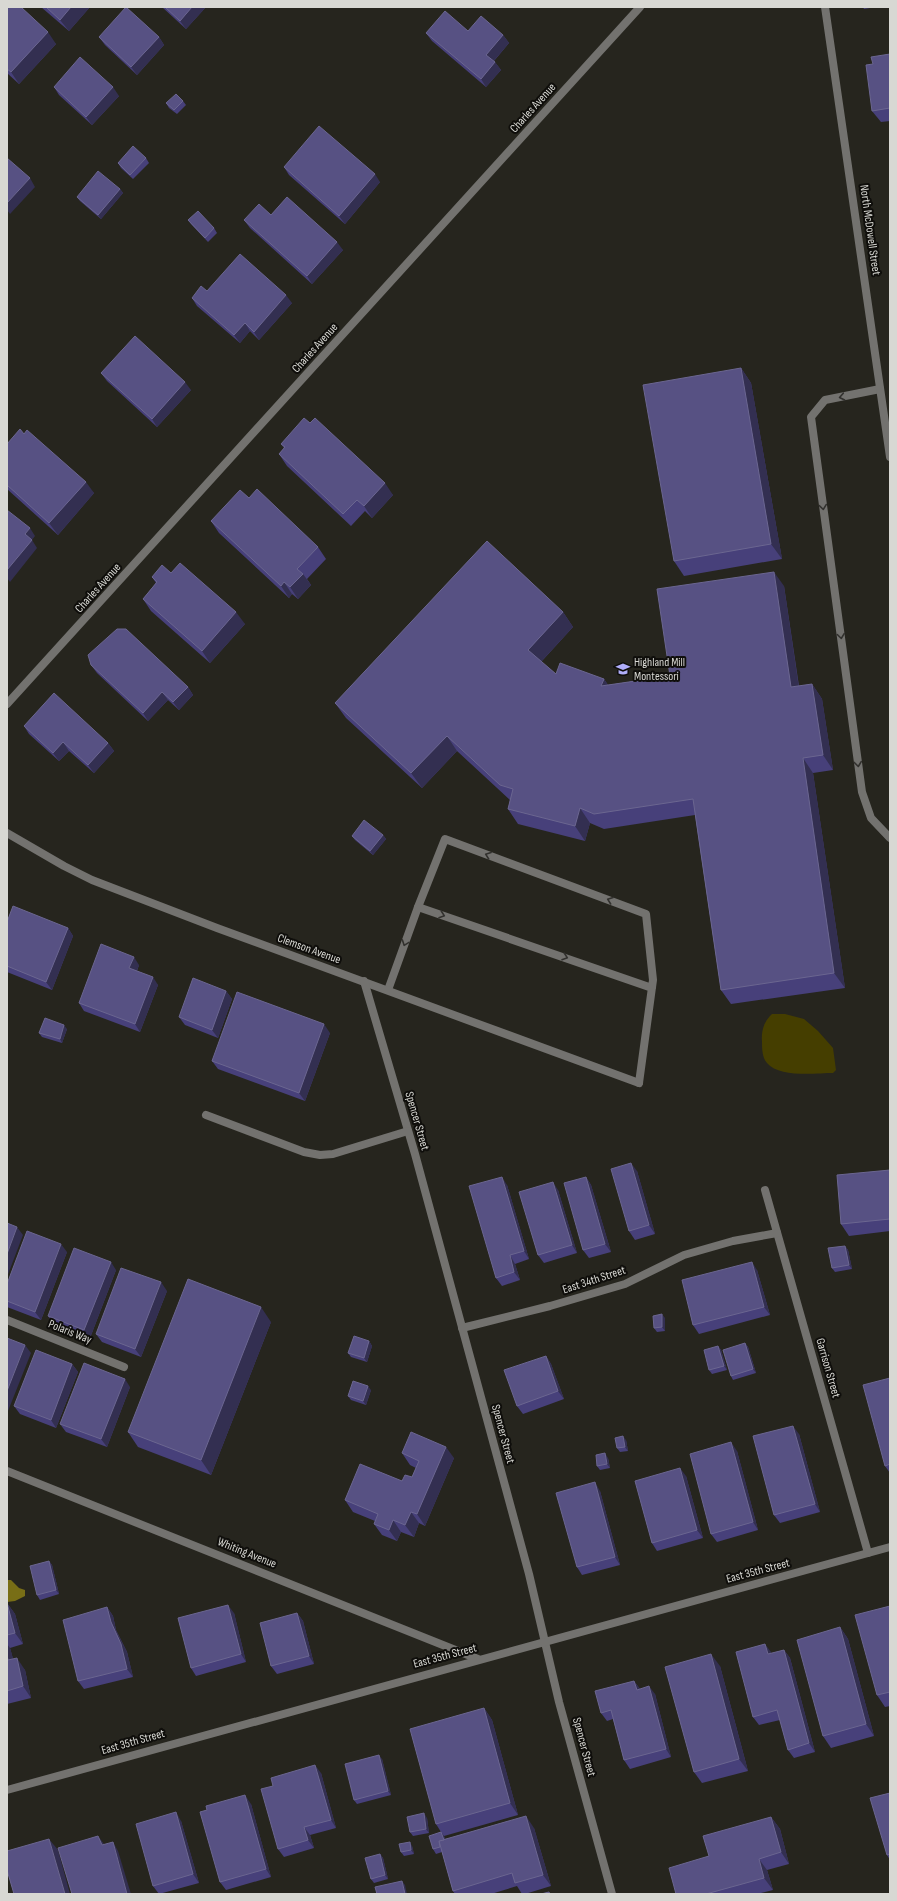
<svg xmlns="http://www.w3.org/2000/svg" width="897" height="1901" font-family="'Sofia Sans Condensed',sans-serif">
	<rect width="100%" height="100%" fill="#26251e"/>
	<path fill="#453e00" d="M772 1014H785L804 1019 818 1031 833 1048 836 1070 833 1073C816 1073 779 1078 767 1063 762 1057 762 1049 762 1042 761 1031 764 1021 772 1014Z"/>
	<path fill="#786e16" d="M7 1580H11L19 1588 25 1590V1596L15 1601 7 1602Z"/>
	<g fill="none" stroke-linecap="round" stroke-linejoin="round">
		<g stroke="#73726f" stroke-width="8">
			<path d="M880 389 825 400 811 417 862 792 871 818 890 838"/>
			<path d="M388 990 418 907"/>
			<path d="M639 1083 653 980 646 914 445 839 418 907 652 988"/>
			<path d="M7 1320 124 1367"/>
		</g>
		<g stroke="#73726f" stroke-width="8">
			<path d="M825 7 890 457"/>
			<path d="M7 704 640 7"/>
			<path d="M7 833 64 866 92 880 217 928 639 1083"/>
			<path d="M364 981 415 1154 529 1574 559 1702 612 1894"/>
			<path d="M206 1115 304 1152 320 1155 333 1154 408 1131"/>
			<path d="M765 1190 868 1553"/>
			<path d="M462 1328 550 1306 625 1284 684 1255 733 1241 777 1233"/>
			<path d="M7 1471 478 1659"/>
			<path d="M7 1790 890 1547"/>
		</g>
	</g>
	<g fill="#47407a">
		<path d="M7 7 56 44 19 84 7 73Z"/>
		<path d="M41 7H90L69 31Z"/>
		<path d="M162 7H206L186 29Z"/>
		<path d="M863 7H876L864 9Z"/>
		<path d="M468 31 503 35 509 43 494 61 501 70 486 87 432 41 426 33Z"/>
		<path d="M99 37H159L164 45 137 75 105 45Z"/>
		<path d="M890 54V121L881 122 872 111 873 64Z"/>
		<path d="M54 87 119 96 92 125 59 95Z"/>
		<path d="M183 101 186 105 177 114 169 108 166 103Z"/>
		<path d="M146 158 149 163 133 179 121 168 118 163Z"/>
		<path d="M284 167 380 182 345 224 289 175Z"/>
		<path d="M120 189 123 193 101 219 80 201 77 197Z"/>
		<path d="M271 215 343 250 312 284 250 228 244 220Z"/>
		<path d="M188 220 214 228 217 233 208 242 191 224Z"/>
		<path d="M207 291 292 303 259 340 250 331 240 343 197 306 192 298Z"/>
		<path d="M741 368 751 383 782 559 684 576 674 561Z"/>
		<path d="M101 373 191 390 157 427 107 381Z"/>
		<path d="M310 423 393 495 372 518 365 511 351 526 287 466 279 454 284 448 281 444Z"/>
		<path d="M24 434 94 493 58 535 7 489V444Z"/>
		<path d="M249 498 318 547 326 559 307 579 311 585 298 599 292 594 289 598 219 533 211 521Z"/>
		<path d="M152 577 245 624 210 663 151 611 143 599 156 583Z"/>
		<path d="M784 586 799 686 812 684 822 699 833 770 813 773 845 988 731 1004 721 990 695 815 604 829 590 823 585 841 518 824 508 809 510 800 457 751 422 788 346 718 335 703 563 612 573 627 541 662 556 674 604 679 608 685 670 676Z"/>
		<path d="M91 665 188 687 193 695 179 710 168 700 148 721 97 673Z"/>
		<path d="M24 726 108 743 114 751 94 773 69 751 59 761 29 734Z"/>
		<path d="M383 835 386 839 373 855 355 840 352 836Z"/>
		<path d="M7 922 68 928 73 936 52 990 7 972Z"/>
		<path d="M139 965 137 971 158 985 140 1032 84 1011 79 1003Z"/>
		<path d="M226 991 232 999 218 1038 185 1025 179 1017Z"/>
		<path d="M67 1029 62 1043 42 1037 39 1033Z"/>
		<path d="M330 1033 305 1101 218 1069 212 1061Z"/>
		<path d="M890 1170V1231L849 1236 841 1224Z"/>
		<path d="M637 1171 655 1234 635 1240 629 1231Z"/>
		<path d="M586 1177 591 1185 611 1252 589 1258 583 1250Z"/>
		<path d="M507 1185 529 1259 515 1264 520 1280 502 1286 496 1278Z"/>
		<path d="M558 1190 577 1253 544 1263 538 1255Z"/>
		<path d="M845 1246 848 1250 852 1269 835 1272 832 1268Z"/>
		<path d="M67 1252 41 1320 7 1307V1284Z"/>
		<path d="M116 1270 90 1338 54 1324 48 1316Z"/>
		<path d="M757 1270 770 1315 699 1334 693 1325Z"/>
		<path d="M167 1291 141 1357 102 1342 96 1334Z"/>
		<path d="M665 1318V1331L657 1332 654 1328Z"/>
		<path d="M271 1322 211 1475 138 1447 128 1432Z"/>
		<path d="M369 1341 372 1346 367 1362 351 1357 348 1353Z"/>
		<path d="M745 1343 748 1347 756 1373 733 1380 731 1376Z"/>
		<path d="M718 1346 721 1350 727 1370 712 1374 709 1370Z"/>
		<path d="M546 1356 551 1364 564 1399 523 1414 517 1406Z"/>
		<path d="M72 1364 78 1372 56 1428 20 1414 14 1406Z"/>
		<path d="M890 1378V1473L885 1466Z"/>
		<path d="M130 1387 107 1447 66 1432 60 1424Z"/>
		<path d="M371 1390 366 1405 351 1400 348 1396Z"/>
		<path d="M799 1434 820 1512 780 1523 774 1515Z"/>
		<path d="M626 1440 628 1451 620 1452 617 1448Z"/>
		<path d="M737 1451 758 1530 717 1542 711 1534Z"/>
		<path d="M402 1453 454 1458 425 1526 419 1523 414 1537 401 1532 397 1541 382 1535 374 1524 375 1521 353 1512 345 1500 412 1477 416 1468 410 1465Z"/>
		<path d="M608 1458 610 1468 600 1470 597 1466Z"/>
		<path d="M686 1476 703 1538 657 1551 652 1543Z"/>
		<path d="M600 1491 620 1565 582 1575 577 1567Z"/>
		<path d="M49 1561 52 1565 59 1594 40 1600 37 1595Z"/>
		<path d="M7 1603 15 1614 23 1644 10 1648 13 1659 25 1670 31 1698 7 1704Z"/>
		<path d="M890 1606V1706L885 1707 877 1695Z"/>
		<path d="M107 1607 113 1616 116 1630 127 1652 133 1677 84 1689 78 1681Z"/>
		<path d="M234 1613 246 1662 196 1676 191 1668Z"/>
		<path d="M297 1613 303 1621 314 1664 277 1674 271 1666Z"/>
		<path d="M840 1627 848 1639 874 1736 831 1748 823 1736Z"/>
		<path d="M784 1650 790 1658 815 1752 794 1758 788 1750 780 1720 759 1725 753 1717 771 1652V1654Z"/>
		<path d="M720 1666 748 1771 702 1783 694 1772Z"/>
		<path d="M634 1681 640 1689 655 1694 671 1757 630 1769 624 1760 613 1719 607 1721 601 1713Z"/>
		<path d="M484 1708 492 1720 518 1815 444 1836 445 1839 534 1828 551 1886 525 1894H522L517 1886 491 1894H455L453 1891 442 1852 436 1854 433 1849 441 1832 436 1824Z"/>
		<path d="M382 1759 391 1795 357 1804 354 1800Z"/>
		<path d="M321 1773 336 1828 310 1835 314 1848 284 1857 278 1849Z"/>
		<path d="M890 1793V1860L887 1855Z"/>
		<path d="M251 1804 271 1877 226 1890 220 1882 207 1810Z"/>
		<path d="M771 1817 780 1829 789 1864 767 1870 773 1890 757 1894H676L709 1856Z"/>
		<path d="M427 1818 429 1833 413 1836 410 1832Z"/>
		<path d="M181 1821 199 1883 159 1894 153 1886Z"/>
		<path d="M412 1846 414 1854 404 1856 401 1852Z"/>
		<path d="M380 1854 383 1858 388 1879 374 1883 371 1879Z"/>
	</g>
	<g fill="#332f51">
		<path d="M71 7H90L69 31 60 20Z"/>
		<path d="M192 7H206L186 29 180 21Z"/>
		<path d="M48 32 56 44 19 84 11 72Z"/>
		<path d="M503 35 509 43 492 63 486 55Z"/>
		<path d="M159 37 164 45 137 75 131 67Z"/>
		<path d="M495 62 501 70 486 87 481 79Z"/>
		<path d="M113 87 119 96 92 125 86 117Z"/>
		<path d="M375 174 380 182 345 224 339 216Z"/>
		<path d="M30 178 35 187 10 214 7 210V203Z"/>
		<path d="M120 189 123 193 101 219 98 215Z"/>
		<path d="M337 242 343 250 312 284 307 276Z"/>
		<path d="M286 295 292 303 259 340 254 332Z"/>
		<path d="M245 323 250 331 240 343 234 335Z"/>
		<path d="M741 368 751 383 782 559 771 544Z"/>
		<path d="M185 382 191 390 157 427 152 419Z"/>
		<path d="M86 482 94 493 58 535 49 523Z"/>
		<path d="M385 483 393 495 372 518 364 506Z"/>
		<path d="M30 528 35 536 32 540 37 548 10 582 7 578V570L25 534Z"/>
		<path d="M774 572 784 586 801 702 791 687Z"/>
		<path d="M303 574 311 585 298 599 290 587Z"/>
		<path d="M284 582 292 594 289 598 281 586Z"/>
		<path d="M236 612 245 624 210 663 202 651Z"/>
		<path d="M563 612 573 627 538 665 528 650Z"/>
		<path d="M604 679 614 694 601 686Z"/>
		<path d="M812 684 822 699 833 770 823 755Z"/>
		<path d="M188 687 193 695 179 710 173 702Z"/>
		<path d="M162 692 168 700 148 721 143 713Z"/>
		<path d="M447 736 457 751 422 788 411 773Z"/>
		<path d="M63 742 69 751 59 761 53 753Z"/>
		<path d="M108 743 114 751 94 773 88 765Z"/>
		<path d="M803 758 813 773 845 988 834 973Z"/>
		<path d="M580 808 590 823 585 841 575 826Z"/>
		<path d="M383 835 386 839 373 855 370 851Z"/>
		<path d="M68 928 73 936 52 990 46 982Z"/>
		<path d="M134 957 139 965 135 976 129 968Z"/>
		<path d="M153 977 158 985 140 1032 135 1024Z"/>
		<path d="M226 991 232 999 218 1038 212 1030Z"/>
		<path d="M324 1024 330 1033 305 1101 299 1093Z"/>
		<path d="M64 1025 67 1029 62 1043 60 1039Z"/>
		<path d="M631 1163 637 1171 655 1234 649 1225Z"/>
		<path d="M502 1177 507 1185 529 1259 524 1251Z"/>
		<path d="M586 1177 591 1185 611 1252 605 1244Z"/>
		<path d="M553 1182 558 1190 577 1253 572 1245Z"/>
		<path d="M17 1227 23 1235 7 1277V1254Z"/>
		<path d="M61 1244 67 1252 41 1320 35 1312Z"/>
		<path d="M845 1246 848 1250 852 1269 849 1265Z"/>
		<path d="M510 1255 515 1264 520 1280 514 1272Z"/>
		<path d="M111 1262 116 1270 90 1338 84 1330Z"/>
		<path d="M752 1262 757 1270 770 1315 764 1307Z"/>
		<path d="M161 1282 167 1291 141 1357 135 1349Z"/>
		<path d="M261 1307 271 1322 211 1475 201 1460Z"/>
		<path d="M662 1314 665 1318V1331L662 1327Z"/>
		<path d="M369 1341 372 1346 367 1362 364 1358Z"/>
		<path d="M745 1343 748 1347 756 1373 753 1369Z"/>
		<path d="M25 1345 31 1353 8 1411 7 1409V1391Z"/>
		<path d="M718 1346 721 1350 727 1370 724 1366Z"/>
		<path d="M546 1356 551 1364 564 1399 558 1391Z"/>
		<path d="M72 1364 78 1372 56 1428 51 1420Z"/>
		<path d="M125 1379 130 1387 107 1447 101 1439Z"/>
		<path d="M368 1386 371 1390 366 1405 363 1401Z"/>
		<path d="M793 1426 799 1434 820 1512 815 1504Z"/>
		<path d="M623 1436 626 1440 628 1451 625 1447Z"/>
		<path d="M731 1442 737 1451 758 1530 753 1522Z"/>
		<path d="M446 1447 454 1458 425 1526 417 1514Z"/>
		<path d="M605 1453 608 1458 610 1468 607 1464Z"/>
		<path d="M680 1468 686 1476 703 1538 697 1530Z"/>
		<path d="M595 1482 600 1491 620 1565 615 1557Z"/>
		<path d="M411 1512 419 1523 414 1537 405 1525Z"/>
		<path d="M393 1520 401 1532 397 1541 389 1530Z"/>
		<path d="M49 1561 52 1565 59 1594 56 1590Z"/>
		<path d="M7 1603 15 1614 23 1644 15 1633Z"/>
		<path d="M228 1605 234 1613 246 1662 241 1654Z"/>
		<path d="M107 1607 113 1616 116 1630 127 1652 133 1677 127 1669 111 1622Z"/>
		<path d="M297 1613 303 1621 314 1664 309 1656Z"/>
		<path d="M840 1627 848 1639 874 1736 866 1724Z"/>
		<path d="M7 1644 10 1648 17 1672 8 1660 7 1655Z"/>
		<path d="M765 1644 771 1652 773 1663 768 1654Z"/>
		<path d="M784 1650 790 1658 815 1752 809 1743Z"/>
		<path d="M711 1654 720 1666 748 1771 739 1759Z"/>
		<path d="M17 1658 25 1670 31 1698 23 1686Z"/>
		<path d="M634 1681 640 1689 637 1690Z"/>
		<path d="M649 1686 655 1694 671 1757 666 1749Z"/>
		<path d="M484 1708 492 1720 518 1815 510 1803Z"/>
		<path d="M379 1755 382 1759 391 1795 388 1791Z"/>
		<path d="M315 1765 321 1773 336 1828 331 1820Z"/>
		<path d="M245 1795 251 1804 271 1877 266 1869Z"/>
		<path d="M176 1812 181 1821 199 1883 193 1874Z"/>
		<path d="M424 1813 427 1818 429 1833 426 1829Z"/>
		<path d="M526 1816 534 1828 551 1886 543 1875Z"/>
		<path d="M771 1817 780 1829 789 1864 781 1852Z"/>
		<path d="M304 1827 310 1835 314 1848 308 1840Z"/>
		<path d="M441 1832 444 1836 448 1850 446 1846Z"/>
		<path d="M98 1836 104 1844 107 1854 102 1845Z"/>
		<path d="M49 1839 58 1850 70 1894H65Z"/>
		<path d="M113 1842 118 1851 131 1894H127Z"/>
		<path d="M410 1842 412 1846 414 1854 411 1850Z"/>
		<path d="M380 1854 383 1858 388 1879 385 1875Z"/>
		<path d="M759 1859 767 1870 773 1890 764 1878Z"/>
		<path d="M402 1881 405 1885 407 1894H405Z"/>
	</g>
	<g fill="#575183" stroke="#6b6690">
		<path d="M7 7H21L48 32 11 72 7 69Z"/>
		<path d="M46 7H71L60 20Z"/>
		<path d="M126 7 159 37 131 67 99 37Z"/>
		<path d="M165 7H192L180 21Z"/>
		<path d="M445 11 468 31 481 16 503 35 486 55 495 62 481 79 426 33Z"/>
		<path d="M890 54V108L872 111 866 65 873 64 871 57Z"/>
		<path d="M80 57 113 87 86 117 54 87Z"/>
		<path d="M176 94 183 101 174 110 166 103Z"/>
		<path d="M319 126 375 174 339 216 284 167Z"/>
		<path d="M133 146 146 158 130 175 118 163Z"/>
		<path d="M7 158 30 178 7 203Z"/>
		<path d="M98 171 120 189 98 215 77 197Z"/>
		<path d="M287 197 337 242 307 276 244 220 259 204 271 215Z"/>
		<path d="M198 211 214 228 205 238 188 220Z"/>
		<path d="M240 254 286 295 254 332 245 323 234 335 192 298 201 286 207 291Z"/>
		<path d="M135 336 185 382 152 419 101 373Z"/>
		<path d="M741 368 771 544 674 561 643 385Z"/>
		<path d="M304 418 310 423 315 418 385 483 364 506 357 500 343 514 279 454 285 447 281 444Z"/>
		<path d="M20 429 24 434 27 430 86 482 49 523 7 485V444Z"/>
		<path d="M257 489 318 547 297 569 303 574 290 587 284 582 281 586 211 521 240 490 249 498Z"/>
		<path d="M7 510 30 528 25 534 32 540 7 570Z"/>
		<path d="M487 541 563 612 528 650 556 674 560 663 604 679 601 686 670 676 657 589 774 572 791 687 812 684 823 755 803 758 834 973 721 990 693 799 594 814 580 808 575 826 508 809 513 789 500 785 447 736 411 773 335 703Z"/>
		<path d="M180 563 236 612 202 651 143 599 157 582 152 577 162 565 171 573Z"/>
		<path d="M117 629H126L188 687 173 702 162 692 143 713 91 665 88 655Z"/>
		<path d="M54 693 108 743 88 765 63 742 53 753 24 726Z"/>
		<path d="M364 820 383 835 370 851 352 836Z"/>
		<path d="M13 906 68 928 46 982 7 966V922Z"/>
		<path d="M101 944 134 957 129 968 153 977 135 1024 79 1003Z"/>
		<path d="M193 978 226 991 212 1030 179 1017Z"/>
		<path d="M237 992 324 1024 299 1093 212 1061Z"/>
		<path d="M45 1018 64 1025 60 1039 39 1033Z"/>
		<path d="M631 1163 649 1225 629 1231 611 1169Z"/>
		<path d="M890 1170V1219L841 1224 837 1175Z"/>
		<path d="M502 1177 524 1251 510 1255 514 1272 496 1278 469 1186Z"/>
		<path d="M586 1177 605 1244 583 1250 564 1183Z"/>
		<path d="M553 1182 572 1245 538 1255 519 1192Z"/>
		<path d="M7 1223 17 1227 7 1254Z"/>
		<path d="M27 1231 61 1244 35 1312 7 1301V1284Z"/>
		<path d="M845 1246 849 1265 832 1268 828 1248Z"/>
		<path d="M74 1248 111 1262 84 1330 48 1316Z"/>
		<path d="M752 1262 764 1307 693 1325 682 1280Z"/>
		<path d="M121 1268 161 1282 135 1349 96 1334Z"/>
		<path d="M188 1279 261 1307 201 1460 128 1432Z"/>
		<path d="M662 1314V1327L654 1328 653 1316Z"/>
		<path d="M354 1336 369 1341 364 1358 348 1353Z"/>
		<path d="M7 1338 25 1345 7 1391Z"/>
		<path d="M745 1343 753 1369 731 1376 723 1350Z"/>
		<path d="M718 1346 724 1366 709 1370 704 1350Z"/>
		<path d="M36 1350 72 1364 51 1420 14 1406Z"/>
		<path d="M546 1356 558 1391 517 1406 504 1370Z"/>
		<path d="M84 1363 125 1379 101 1439 60 1424Z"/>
		<path d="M890 1378V1464L885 1466 863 1385Z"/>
		<path d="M353 1381 368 1386 363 1401 348 1396Z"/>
		<path d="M793 1426 815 1504 774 1515 753 1436Z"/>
		<path d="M411 1432 446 1447 417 1514 411 1512 405 1525 393 1520 389 1530 374 1524 378 1514 345 1500 360 1464 402 1481 405 1475 412 1477 419 1461 402 1453Z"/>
		<path d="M623 1436 625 1447 617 1448 615 1438Z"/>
		<path d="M731 1442 753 1522 711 1534 690 1454Z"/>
		<path d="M605 1453 607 1464 597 1466 596 1455Z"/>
		<path d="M680 1468 697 1530 652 1543 635 1481Z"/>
		<path d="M595 1482 615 1557 577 1567 556 1493Z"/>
		<path d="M49 1561 56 1590 37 1595 30 1566Z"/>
		<path d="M7 1603 15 1633 7 1635Z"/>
		<path d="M228 1605 241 1654 191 1668 178 1618Z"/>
		<path d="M890 1606V1692L877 1695 855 1615Z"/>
		<path d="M107 1607 111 1622 121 1644 127 1669 78 1681 63 1620Z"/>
		<path d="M297 1613 309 1656 271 1666 260 1623Z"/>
		<path d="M840 1627 866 1724 823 1736 797 1640Z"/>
		<path d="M765 1644 768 1654 784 1650 809 1743 788 1750 777 1710 753 1717 736 1652Z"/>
		<path d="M711 1654 739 1759 694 1772 665 1667Z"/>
		<path d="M7 1655 8 1660 17 1658 23 1686 7 1691Z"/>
		<path d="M634 1681 637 1690 649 1686 666 1749 624 1760 611 1710 601 1713 595 1691Z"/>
		<path d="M484 1708 510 1803 436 1824 410 1729Z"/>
		<path d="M379 1755 388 1791 354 1800 345 1764Z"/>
		<path d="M315 1765 331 1820 304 1827 308 1840 278 1849 261 1789 273 1786 271 1778Z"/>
		<path d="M890 1793V1854L887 1855 870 1798Z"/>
		<path d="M245 1795 266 1869 220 1882 200 1812 207 1810 206 1806Z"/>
		<path d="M176 1812 193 1874 153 1886 136 1824Z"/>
		<path d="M424 1813 426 1829 410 1832 407 1817Z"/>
		<path d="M526 1816 543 1875 515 1883 512 1873 453 1891 439 1841Z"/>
		<path d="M771 1817 781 1852 759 1859 764 1878 706 1894H676L669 1868 709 1856 703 1836Z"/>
		<path d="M441 1832 444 1840 439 1841 440 1847 433 1849 429 1836Z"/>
		<path d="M98 1836 102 1845 113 1842 127 1894H72L58 1848Z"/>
		<path d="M49 1839 65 1894H14L7 1870V1851Z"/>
		<path d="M410 1842 411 1850 401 1852 399 1844Z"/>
		<path d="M380 1854 385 1875 371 1879 365 1858Z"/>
		<path d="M402 1881 405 1894H377L375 1887Z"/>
		<path d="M549 1892 550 1894H541Z"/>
	</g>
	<defs><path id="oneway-chevron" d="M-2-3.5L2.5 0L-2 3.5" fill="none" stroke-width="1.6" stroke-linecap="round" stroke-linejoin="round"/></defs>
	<g stroke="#32312e">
		<use href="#oneway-chevron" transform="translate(842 397) rotate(169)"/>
		<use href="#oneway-chevron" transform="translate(823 507) rotate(82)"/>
		<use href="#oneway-chevron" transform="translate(841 636) rotate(82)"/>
		<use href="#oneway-chevron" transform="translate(858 764) rotate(83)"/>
		<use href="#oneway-chevron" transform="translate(488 855) rotate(-160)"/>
		<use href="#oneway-chevron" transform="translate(610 900) rotate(-160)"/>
		<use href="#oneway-chevron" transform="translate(442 915) rotate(19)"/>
		<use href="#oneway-chevron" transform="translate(405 943) rotate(110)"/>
		<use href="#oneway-chevron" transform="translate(565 957) rotate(19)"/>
	</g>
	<defs>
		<symbol id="school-bare" viewBox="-9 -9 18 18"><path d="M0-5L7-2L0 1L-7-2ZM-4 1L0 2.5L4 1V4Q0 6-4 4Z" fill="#b0aefa" stroke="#0f0e0b" stroke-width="2.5" paint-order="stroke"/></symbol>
	</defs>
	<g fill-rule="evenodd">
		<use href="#school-bare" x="613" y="659" width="20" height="20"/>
	</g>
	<g text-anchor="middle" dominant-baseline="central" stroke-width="4" stroke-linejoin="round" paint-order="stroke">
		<g font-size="12" fill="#d8d8d3" stroke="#0f0e0b">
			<text transform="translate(533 108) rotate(-48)">Charles Avenue</text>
			<text transform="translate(870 230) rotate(82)">North McDowell Street</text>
			<text transform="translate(315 348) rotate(-48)">Charles Avenue</text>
			<text transform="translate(98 588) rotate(-48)">Charles Avenue</text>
			<text transform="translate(309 949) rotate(20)">Clemson Avenue</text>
			<text transform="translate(417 1121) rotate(74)">Spencer Street</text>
			<text transform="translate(594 1280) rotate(-18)">East 34th Street</text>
			<text transform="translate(70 1332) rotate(22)">Polaris Way</text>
			<text transform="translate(828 1368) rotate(74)">Garrison Street</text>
			<text transform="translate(503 1434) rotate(75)">Spencer Street</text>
			<text transform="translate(247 1553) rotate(22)">Whiting Avenue</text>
			<text transform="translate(758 1571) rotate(-15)">East 35th Street</text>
			<text transform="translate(445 1656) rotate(-15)">East 35th Street</text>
			<text transform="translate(133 1742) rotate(-16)">East 35th Street</text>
			<text transform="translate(584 1747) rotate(75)">Spencer Street</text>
		</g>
		<g font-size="12" fill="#d8d8d3" stroke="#0f0e0b" text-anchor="start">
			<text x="634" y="662">Highland Mill<tspan x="634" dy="14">Montessori</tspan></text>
		</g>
	</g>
	<rect width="897" height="1901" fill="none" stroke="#d8d8d3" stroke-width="16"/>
</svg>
